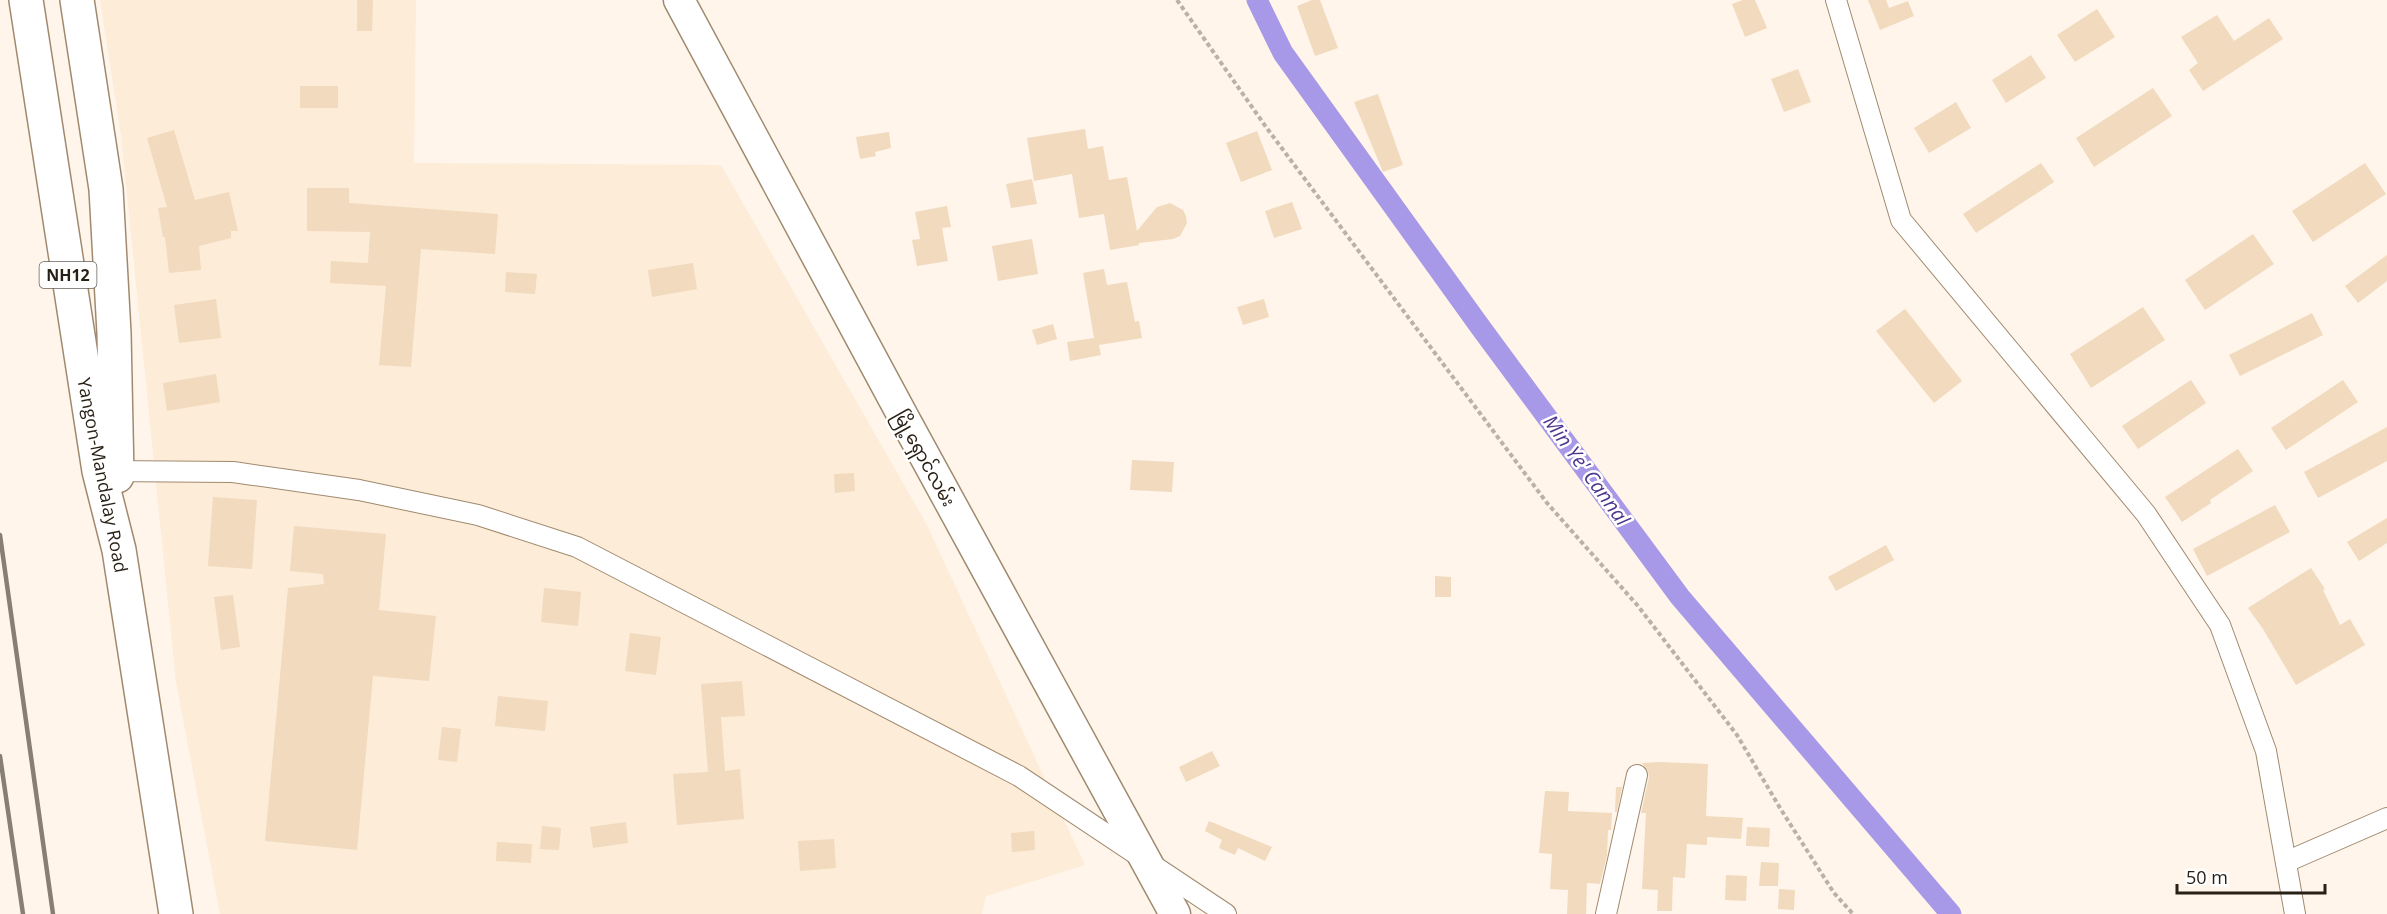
<svg xmlns="http://www.w3.org/2000/svg" width="2387" height="914" font-family="'Open Sans','Noto Sans Myanmar',sans-serif">
	<rect width="100%" height="100%" fill="#fff5ea"/>
	<path fill="#fdecd7" d="M100 0H416L414 163 721 165 926 523 1085 865 986 896 982 914H220L176 682 121 135Z"/>
	<g fill="none" stroke-linecap="round" stroke-linejoin="round">
		<path stroke="#a799e7" stroke-width="21" d="M1257 0 1283 53 1481 328 1680 597 1951 914"/>
	</g>
	<g fill="#f1dabe">
		<path d="M357 0H373L372 31H357Z"/>
		<path d="M1312 0H1320L1338 48 1315 56 1297 6Z"/>
		<path d="M1743 0H1755L1767 28 1745 37 1732 4Z"/>
		<path d="M1868 0H1886L1889 8 1908 1 1914 16 1880 30Z"/>
		<path d="M2097 9 2115 37 2075 62 2057 35Z"/>
		<path d="M2217 15 2234 41 2269 18 2283 39 2203 91 2189 70 2198 63 2181 37Z"/>
		<path d="M2031 55 2046 78 2006 103 1992 80Z"/>
		<path d="M1798 69 1811 102 1784 112 1771 79Z"/>
		<rect x="300" y="86" width="38" height="22"/>
		<path d="M2153 88 2172 116 2094 167 2076 138Z"/>
		<path d="M1378 94 1403 165 1383 172 1354 102Z"/>
		<path d="M1956 102 1971 128 1929 153 1914 128Z"/>
		<path d="M1085 129 1088 149 1103 146 1109 180 1127 177 1137 231 1157 207 1170 203 1183 210 1186 216 1187 223 1180 236 1173 239 1139 243V245L1110 250 1104 214 1079 218 1072 174 1034 181 1027 138Z"/>
		<path d="M174 130 195 200 229 192 238 231H231V238L199 246 201 270 169 273 165 237H163L158 208 167 207 147 138Z"/>
		<path d="M1257 131 1272 170 1241 182 1226 143Z"/>
		<path d="M889 132 891 148 875 152 876 156 860 159 856 137Z"/>
		<path d="M2041 163 2054 182 1976 233 1963 214Z"/>
		<path d="M2365 163 2386 194 2313 242 2292 211Z"/>
		<path d="M1032 179 1037 204 1011 208 1006 184Z"/>
		<path d="M307 188H349V203L498 214 495 254 421 249 411 367 379 365 386 286 330 283 331 261 368 263 370 232 307 231Z"/>
		<path d="M1292 202 1302 229 1274 238 1265 211Z"/>
		<path d="M947 206 951 227 942 228 948 261 917 266 912 240 920 239 915 212Z"/>
		<path d="M2253 234 2274 264 2205 310 2185 280Z"/>
		<path d="M1032 239 1038 274 998 281 992 246Z"/>
		<path d="M2387 255V281L2358 303 2345 286Z"/>
		<path d="M693 263 697 289 652 297 648 270Z"/>
		<path d="M1104 269 1107 285 1127 282 1135 322 1139 321 1142 338 1099 345 1101 355 1070 361 1067 342 1094 338 1083 273Z"/>
		<path d="M506 272 537 274 535 294 505 292Z"/>
		<path d="M216 299 221 338 179 343 174 305Z"/>
		<path d="M1264 299 1269 317 1243 325 1237 307Z"/>
		<path d="M2143 307 2165 340 2091 388 2070 354Z"/>
		<path d="M1905 309 1962 381 1934 403 1876 331Z"/>
		<path d="M2312 313 2323 335 2240 376 2229 355Z"/>
		<path d="M1053 324 1057 339 1037 345 1032 330Z"/>
		<path d="M216 374 220 402 167 411 163 383Z"/>
		<path d="M2191 380 2206 403 2138 449 2122 426Z"/>
		<path d="M2343 380 2358 402 2286 450 2271 428Z"/>
		<path d="M2387 427V461L2318 498 2304 472Z"/>
		<path d="M2238 449 2253 471 2210 500 2211 503 2182 522 2165 497Z"/>
		<path d="M1132 460 1174 462 1172 492 1130 490Z"/>
		<path d="M854 473 855 491 835 493 834 474Z"/>
		<path d="M213 497 257 500 252 569 208 566Z"/>
		<path d="M2275 505 2290 532 2207 576 2193 549Z"/>
		<path d="M2387 518V543L2359 561 2347 542Z"/>
		<path d="M294 526 386 534 379 610 436 616 429 681 373 676 357 850 265 841 288 588 324 584 323 574 290 571Z"/>
		<path d="M1886 545 1894 560 1836 591 1828 577Z"/>
		<path d="M2311 568 2325 589 2323 590 2340 625 2350 619 2365 645 2296 685 2263 629 2248 608Z"/>
		<path d="M1435 576 1451 577V597H1435Z"/>
		<path d="M544 588 581 592 578 626 541 622Z"/>
		<path d="M233 595 240 647 221 650 214 597Z"/>
		<path d="M630 633 661 637 656 675 625 671Z"/>
		<path d="M742 681 745 716 721 717 725 771 740 769 744 819 677 825 673 774 708 772 701 684Z"/>
		<path d="M498 696 548 701 545 731 495 726Z"/>
		<path d="M442 727 461 729 457 762 438 760Z"/>
		<path d="M1212 751 1220 766 1186 782 1179 767Z"/>
		<path d="M1661 762 1708 764 1706 816 1743 818 1741 839 1707 837V845L1687 844 1685 878 1673 877 1672 911H1657L1658 890 1642 889 1646 813H1641L1649 777 1648 771 1642 763Z"/>
		<path d="M1616 787H1622L1617 812H1615Z"/>
		<path d="M1545 791 1569 792 1568 811 1612 813 1611 830H1608L1607 855 1600 884 1587 883 1586 914H1567L1568 890 1550 889 1552 854 1539 853Z"/>
		<path d="M1209 821 1272 847 1265 861 1238 848 1235 855 1219 848 1222 840 1205 831Z"/>
		<path d="M626 822 628 843 593 848 590 827Z"/>
		<path d="M542 826 561 828 559 850 540 849Z"/>
		<path d="M1747 827 1770 828 1769 847 1746 846Z"/>
		<path d="M1034 831 1035 850 1012 852 1011 833Z"/>
		<path d="M834 839 836 868 800 871 798 841Z"/>
		<path d="M497 842 532 844 531 863 496 861Z"/>
		<path d="M1761 862 1779 863 1778 886H1759Z"/>
		<path d="M1726 875 1747 876 1746 901 1725 900Z"/>
		<path d="M1779 889 1795 890 1794 910 1778 909Z"/>
	</g>
	<g fill="none" stroke-linecap="round" stroke-linejoin="round">
		<defs>
			<g id="street">
				<path d="M1836 0 1901 220 2146 514 2220 625 2266 751 2295 914"/>
				<path d="M108 471 233 472 359 490 478 515 577 547 1019 776 1226 914"/>
				<path d="M2286 862 2387 818"/>
				<path d="M1606 914 1637 775"/>
			</g>
			<path id="primary" d="M679 0 905 420 1175 914"/>
			<g id="highway">
				<path d="M26 0 99 471 119 550 176 914"/>
				<path d="M77 0 106 189 114 333 117 476"/>
			</g>
		</defs>
		<use href="#street" stroke="#a08a6f" stroke-width="22"/>
		<use href="#primary" stroke="#a08a6f" stroke-width="33"/>
		<use href="#highway" stroke="#a08a6f" stroke-width="36"/>
		<path stroke="#bbb2a7" stroke-width="4" stroke-dasharray="4.5 3" stroke-linecap="butt" d="M1177 0 1266 127 1547 503 1638 606 1737 735 1780 808 1834 893 1853 914"/>
		<use href="#street" stroke="#fff" stroke-width="20"/>
		<use href="#primary" stroke="#fff" stroke-width="30"/>
		<use href="#highway" stroke="#fff" stroke-width="33"/>
		<g stroke="#877e74" stroke-width="4.5">
			<path d="M0 535 53 914"/>
			<path d="M0 756 23 914"/>
		</g>
	</g>
	<g text-anchor="middle" dominant-baseline="central" stroke-width="5" stroke-linejoin="round" paint-order="stroke">
		<rect fill="#fff" stroke="#68625b" stroke-width="1.5" x="39.5" y="262" width="57" height="26" rx="4.5"/>
		<g font-size="16" font-weight="bold" fill="#281f15">
			<text x="68" y="275">NH12</text>
		</g>
		<g font-size="18" fill="#281f15" stroke="#fff">
			<text transform="translate(925 458) rotate(61)">မြို့ရှောင်လမ်း</text>
			<text transform="translate(103 475) rotate(79)">Yangon-Mandalay Road</text>
		</g>
		<g font-size="20" font-style="italic" fill="#4d358e" stroke="#fff">
			<text transform="translate(1587 470) rotate(54)">Min Ye' Cannal</text>
		</g>
	</g>
	<path d="M2177 884v9h148v-9" fill="none" stroke="#281f15" stroke-width="3"/>
	<text x="2186" y="884" font-size="18" fill="#281f15" stroke="#ffffff" stroke-width="4.5" paint-order="stroke">50 m</text>
</svg>
